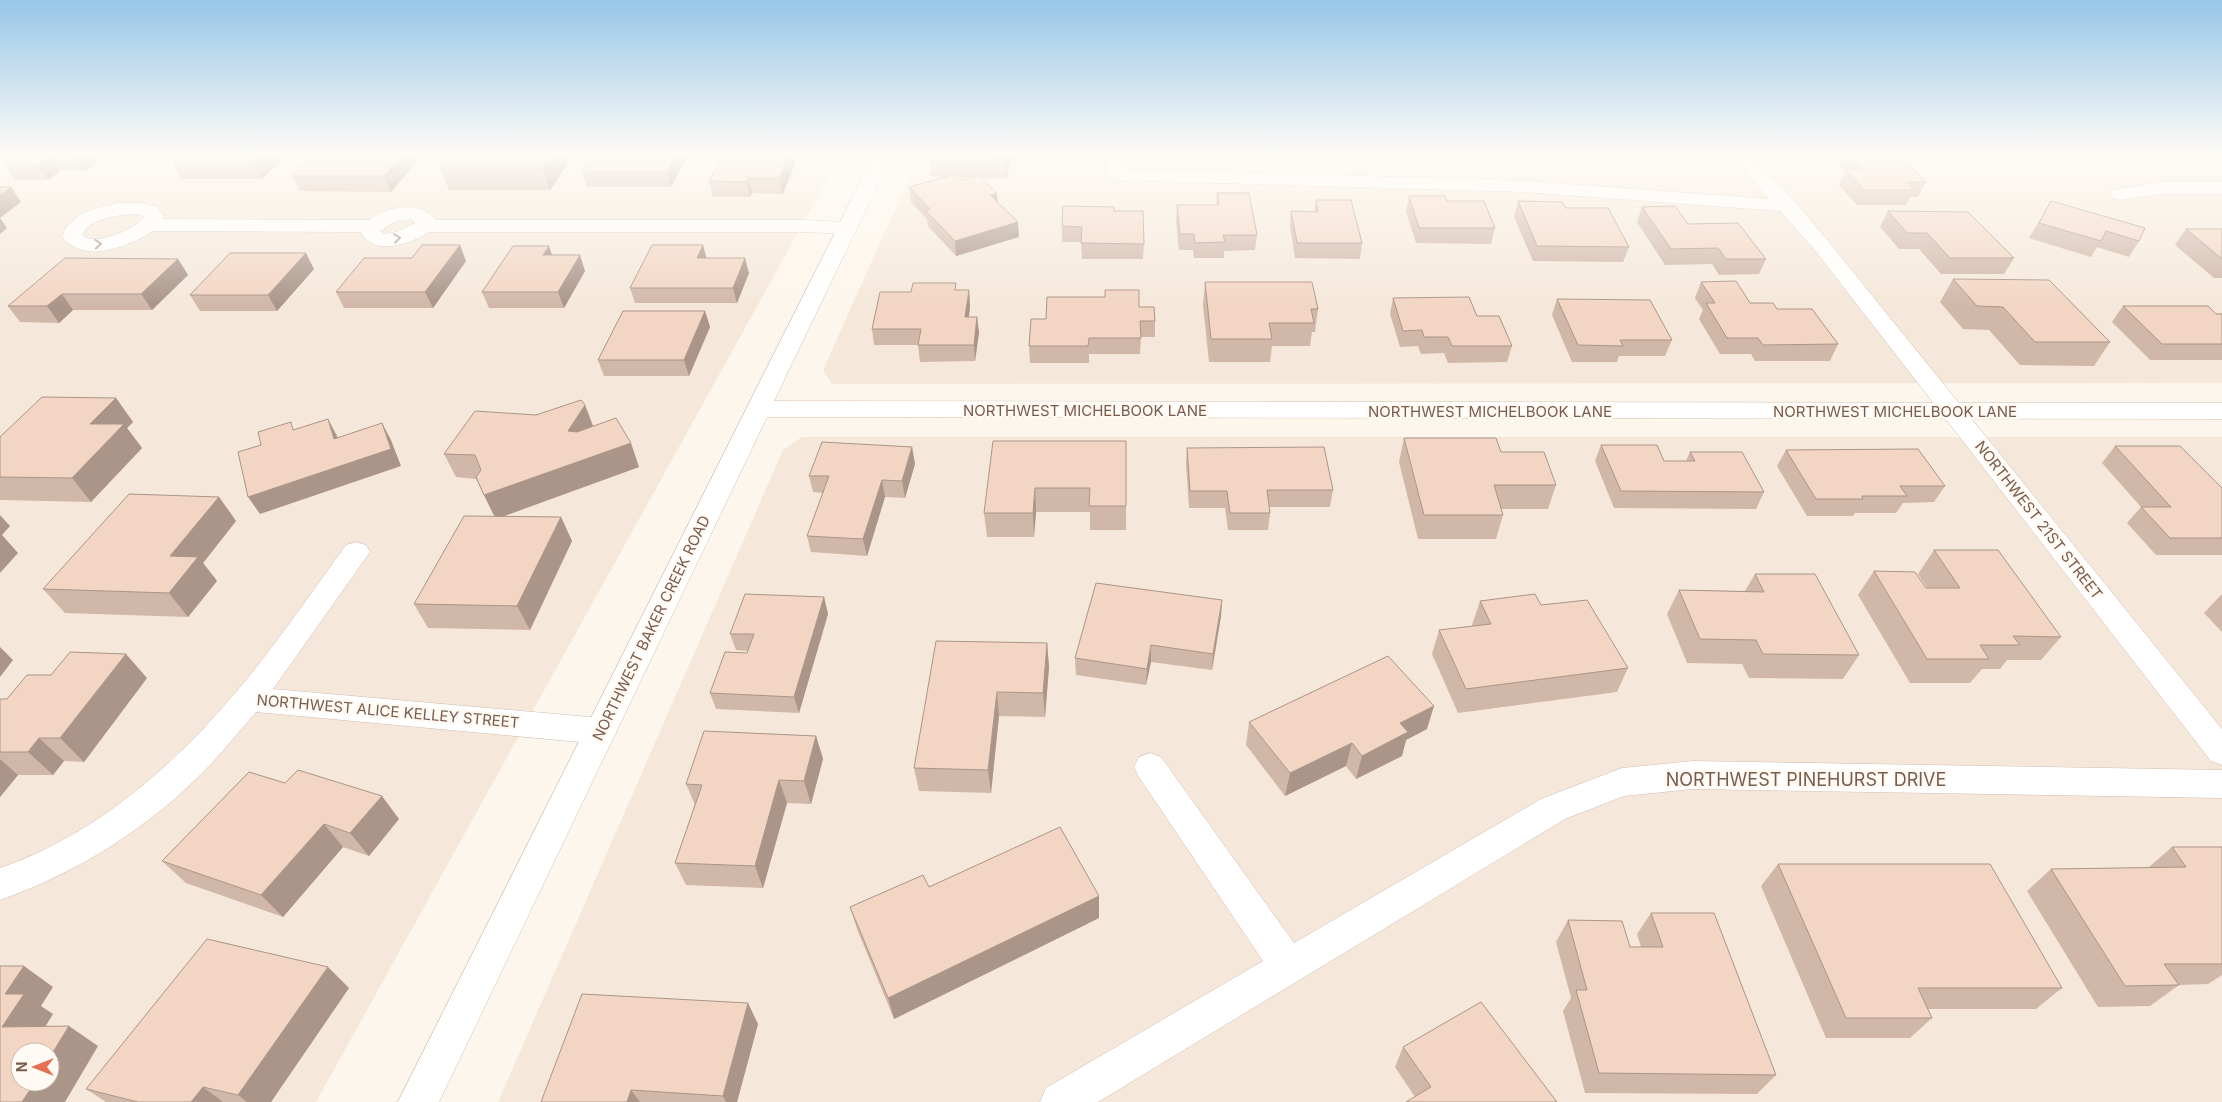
<svg xmlns="http://www.w3.org/2000/svg" width="2222" height="1102" font-family="Inter,sans-serif">
	<rect width="100%" height="100%" fill="#fdf6ec"/>
	<g fill="#f5e8da" fill-rule="evenodd">
		<path d="M0 153H842L316 1102H0ZM20 1052H50V1082H20Z"/>
		<path d="M920 153H2222V383L832 384 823 370Z"/>
		<path d="M802 437H2222V1102H498L783 450Z"/>
	</g>
	<g fill="none" stroke-linecap="round" stroke-linejoin="round">
		<defs>
			<g id="street">
				<path d="M1104 153H1122L1125 169 1525 181 1769 199 1729 153H1748L1795 202 1828 241 2222 729V765L2211 761 1814 249 1780 211 1525 192 1117 180 1110 178 1108 174Z"/>
				<path d="M2161 182H2222V194H2161L2120 200 2113 198 2110 194 2113 190Z"/>
				<path d="M118 203H142L157 207 164 217 163 219 369 220C387 207 420 199 435 220H803L847 222 854 224 857 228 854 232 847 234 803 232H429C411 244 373 257 361 232L153 231C129 247 82 265 62 236 72 213 95 208 118 203ZM131 214 141 215 144 217C136 229 94 247 82 235 90 218 114 216 131 214ZM412 219 415 223 396 232 384 234 380 231 396 221Z"/>
				<path d="M356 542 366 545 370 552 273 689 601 718 612 722 617 731 612 740 601 744 256 712C240 730 225 749 208 767 150 827 79 872 0 900V868C94 836 174 766 237 691 275 646 311 593 346 545Z"/>
				<path d="M1150 753 1161 757 1294 943 1541 799 1622 768 1693 761 2222 770V798L1693 789 1624 796 1565 819 1098 1102H1040L1046 1088 1263 961 1139 777 1134 767 1139 757Z"/>
			</g>
			<path id="secondary" d="M875 153H893L774 401 2222 403V419L767 417 439 1102H398Z"/>
		</defs>
		<use href="#street" stroke="#d1beb0" stroke-width="1"/>
		<use href="#secondary" stroke="#d6c0b0" stroke-width="1"/>
		<use href="#street" fill="#fff" fill-rule="evenodd"/>
		<use href="#secondary" fill="#fff" fill-rule="evenodd"/>
	</g>
	<g fill="#d1b7a8" fill-rule="evenodd">
		<path d="M21 153H108L85 171H60L48 180H15L5 165Z"/>
		<path d="M315 153H417L419 159 391 192 300 191 292 176Z"/>
		<path d="M575 153 550 190H449L440 168Z"/>
		<path d="M594 153H686L687 157 671 187H587L582 172Z"/>
		<path d="M724 153H793L795 163 783 194 752 193 750 197H713L709 181Z"/>
		<path d="M929 153H1037L1035 162 1011 161 1006 179 981 178 997 202 1019 237 956 256 928 226 927 219 911 202 909 187 946 177 931 176ZM960 177 974 178 963 180Z"/>
		<path d="M1485 153H1546L1485 154Z"/>
		<path d="M1585 153H1653L1650 160H1603L1600 155 1586 154Z"/>
		<path d="M1844 153H1896L1926 182 1918 197H1910L1906 205H1857L1839 185 1845 172 1838 165Z"/>
		<path d="M1932 153H2035L2032 158H1937Z"/>
		<path d="M2112 153H2184L2179 161 2121 160Z"/>
		<path d="M2209 153H2222V158H2216Z"/>
		<path d="M287 155 262 179H181L173 164Z"/>
		<path d="M1217 193 1257 235 1255 250 1224 251V258H1194L1193 250H1179L1176 221 1177 205H1216Z"/>
		<path d="M1409 196 1447 201 1495 228 1491 244 1416 243 1406 211Z"/>
		<path d="M1316 200 1362 243 1360 259 1295 258 1290 227 1291 211 1314 212Z"/>
		<path d="M1518 201 1566 208 1629 247 1623 262 1533 261 1514 217Z"/>
		<path d="M2051 201 2139 241 2129 257 2097 247 2091 257 2029 238Z"/>
		<path d="M1642 207 1688 224 1766 259 1759 274 1719 275 1712 264 1665 265 1637 222Z"/>
		<path d="M1114 211 1144 244 1143 259H1082L1081 242H1062V226Z"/>
		<path d="M1888 211 2014 258 2004 274H1941L1919 249H1899L1880 227Z"/>
		<path d="M2186 229H2222V278H2214L2175 245Z"/>
		<path d="M703 245 706 258 749 273 737 303H635L630 288Z"/>
		<path d="M552 255 585 271 564 308H489L482 292Z"/>
		<path d="M178 259 188 275 152 310H73L59 323 20 322 8 306Z"/>
		<path d="M466 261 433 308H344L336 292Z"/>
		<path d="M314 269 277 311H200L190 295Z"/>
		<path d="M1953 279 2110 342 2094 366 2020 365 1989 330 1963 329 1940 302Z"/>
		<path d="M1205 282 1318 309 1315 332H1312L1310 346H1272L1270 362H1209L1203 305Z"/>
		<path d="M1701 282 1750 303 1777 309 1838 344 1830 361H1755L1751 354H1720L1699 319 1703 310 1695 298Z"/>
		<path d="M969 290 970 306 969 317H977L979 333 975 361 920 362 918 345H874L872 329 911 292Z"/>
		<path d="M1105 297 1139 307 1155 321V337H1141L1140 354H1089V363H1030L1029 346 1046 319Z"/>
		<path d="M1393 298 1477 316 1512 346 1507 362 1448 363 1444 353 1421 354 1418 346 1400 347 1390 314Z"/>
		<path d="M1557 299 1672 340 1665 356H1619L1617 362H1572L1552 315Z"/>
		<path d="M2123 306 2222 314V360H2150L2112 322Z"/>
		<path d="M705 311 710 327 689 376H604L598 360Z"/>
		<path d="M116 398 133 422 127 428 142 448 91 502 0 500V437Z"/>
		<path d="M585 405 593 426 639 467 504 516 561 517 572 541 530 630 428 628 414 604 494 516 476 479 456 477 444 454 536 415Z"/>
		<path d="M1404 438 1501 452 1556 485 1548 509H1501L1503 515 1496 539H1418L1399 462Z"/>
		<path d="M1126 441V530H1090V512H1036L1034 537H987L984 513Z"/>
		<path d="M1601 445 1664 461H1686L1690 452 1764 492 1756 509 1614 508 1595 461Z"/>
		<path d="M2115 446 2222 488V555H2156L2127 523 2141 507 2102 463Z"/>
		<path d="M912 447 915 464 905 498 885 497 867 556 811 552 807 536 823 493 813 492 809 476Z"/>
		<path d="M1187 448 1333 490 1330 507H1269L1270 513 1268 530H1228L1225 508H1189L1186 464Z"/>
		<path d="M1786 450 1945 486 1934 502 1903 503 1896 513H1855L1853 516H1807L1777 466Z"/>
		<path d="M219 497 236 521 203 563 217 581 188 617 65 613 43 589Z"/>
		<path d="M1934 550 2061 637 2041 660H2007L2000 669H1982L1970 683H1910L1858 595 1874 571 1927 588 1918 574Z"/>
		<path d="M1755 574 1859 655 1843 679 1749 678 1742 664 1687 663 1667 614 1679 590 1745 591Z"/>
		<path d="M2222 594V632L2204 613Z"/>
		<path d="M824 597 828 614 799 713 716 709 710 693 747 653 748 651 736 650 730 634Z"/>
		<path d="M1222 600 1221 616 1212 670 1151 662 1146 685 1076 675 1075 658Z"/>
		<path d="M1480 601 1541 605 1628 668 1617 692 1458 713 1432 654 1439 630 1473 626 1472 625Z"/>
		<path d="M1047 643 1049 667 1045 717 999 716 991 793 919 791 914 768Z"/>
		<path d="M147 678 84 762 64 761 53 775H18L0 797V699H7Z"/>
		<path d="M1249 722 1427 729 1406 740 1402 756 1356 779 1346 766 1285 796 1246 745Z"/>
		<path d="M816 736 823 759 811 804 787 803 763 888 686 885 675 863 695 805 686 784Z"/>
		<path d="M249 772 399 819 369 856 343 847 283 917 186 883 162 861Z"/>
		<path d="M2172 847H2222V975L2208 984 2179 985 2150 1006 2098 1007 2027 891 2051 869 2148 868Z"/>
		<path d="M1778 864 2062 988 2036 1009H1928L1932 1018 1910 1038H1826L1761 886Z"/>
		<path d="M929 887 1099 918 894 1019 857 929 850 907Z"/>
		<path d="M1651 913 1776 1075 1757 1094 1585 1093 1563 1011 1571 998 1556 942 1568 920 1630 947H1641L1637 934Z"/>
		<path d="M349 988 271 1102H106L86 1089Z"/>
		<path d="M758 1024 737 1102H541Z"/>
		<path d="M1403 1047 1557 1102 1415 1097 1395 1067Z"/>
	</g>
	<g fill="#aa9588">
		<path d="M79 153H108L85 171 76 156Z"/>
		<path d="M265 153H286L287 155 262 179 254 164Z"/>
		<path d="M404 153H417L419 159 391 192 384 176Z"/>
		<path d="M553 153H575L550 190 542 168Z"/>
		<path d="M677 153H686L687 157 671 187 667 172Z"/>
		<path d="M790 153H793L795 163 783 194 779 178Z"/>
		<path d="M1006 153H1010L1011 161 1006 179 1005 157Z"/>
		<path d="M1034 153H1037L1035 162Z"/>
		<path d="M50 156 60 171 48 180 38 165Z"/>
		<path d="M748 178 752 193 750 197 747 182Z"/>
		<path d="M11 187 21 202 0 218 7 228 0 234V195Z"/>
		<path d="M997 193 998 208 990 195Z"/>
		<path d="M1018 222 1019 237 956 256 955 241Z"/>
		<path d="M460 245 466 261 433 308 425 292Z"/>
		<path d="M703 245 707 260 697 258Z"/>
		<path d="M549 246 554 261 543 255Z"/>
		<path d="M306 253 314 269 277 311 268 295Z"/>
		<path d="M580 255 585 271 564 308 558 292Z"/>
		<path d="M745 258 749 273 737 303 733 288Z"/>
		<path d="M178 259 188 275 152 310 141 294Z"/>
		<path d="M969 290 970 306 967 333 965 317Z"/>
		<path d="M62 294 73 310 59 323 47 306Z"/>
		<path d="M705 311 710 327 689 376 684 360Z"/>
		<path d="M977 317 979 333 975 361 974 345Z"/>
		<path d="M116 398 133 422 127 428 142 448 91 502 72 478 90 424Z"/>
		<path d="M585 405 594 429 578 455 568 431Z"/>
		<path d="M328 419 337 436 344 455 334 439Z"/>
		<path d="M382 423 391 440 401 466 260 514 248 497Z"/>
		<path d="M631 443 639 467 496 519 484 495Z"/>
		<path d="M912 447 915 464 905 498 902 481Z"/>
		<path d="M882 480 885 497 867 556 863 539Z"/>
		<path d="M1035 488 1036 512 1034 537 1033 513Z"/>
		<path d="M219 497 236 521 203 563 217 581 188 617 169 593 170 556Z"/>
		<path d="M0 515 10 526 2 535 18 553 0 573Z"/>
		<path d="M561 517 572 541 530 630 517 606Z"/>
		<path d="M824 597 828 614 799 713 794 697Z"/>
		<path d="M1222 600 1221 616 1212 670 1213 654Z"/>
		<path d="M1047 643 1049 667 1045 717 1043 693Z"/>
		<path d="M1151 645V662L1146 685 1147 669Z"/>
		<path d="M0 647 13 660 0 677Z"/>
		<path d="M126 654 147 678 84 762 60 738Z"/>
		<path d="M997 692 999 716 991 793 988 770Z"/>
		<path d="M1434 706 1427 729 1406 740 1402 756 1356 779 1362 756 1400 723Z"/>
		<path d="M816 736 823 759 811 804 804 781Z"/>
		<path d="M39 738 64 761 53 775 28 752Z"/>
		<path d="M1352 743 1346 766 1285 796 1290 773Z"/>
		<path d="M0 759 18 775 0 797Z"/>
		<path d="M779 780 787 803 763 888 755 866Z"/>
		<path d="M382 796 399 819 369 856 350 833Z"/>
		<path d="M324 824 343 847 283 917 261 895Z"/>
		<path d="M1099 896V918L894 1019 888 998Z"/>
		<path d="M24 966 53 987 41 1006 53 1014 33 1047 2 1027 5 994Z"/>
		<path d="M328 967 349 988 271 1102H247L238 1095Z"/>
		<path d="M748 1003 758 1024 737 1102H726L723 1096Z"/>
		<path d="M69 1026 98 1046 65 1102H22L35 1082H50V1057Z"/>
		<path d="M203 1087 223 1102H191Z"/>
		<path d="M631 1090 640 1102H627Z"/>
	</g>
	<g fill="#f3d5c3" stroke="#aa9588">
		<path d="M21 153H79L76 156H50L38 165H5Z"/>
		<path d="M185 153H265L254 164H173Z"/>
		<path d="M315 153H404L384 176H292Z"/>
		<path d="M453 153H553L542 168H440Z"/>
		<path d="M594 153H677L667 172H582Z"/>
		<path d="M724 153H790L779 178H748L747 182 709 181Z"/>
		<path d="M929 153H1006L1005 157 928 154Z"/>
		<path d="M1848 153H1896L1926 182H1907L1914 190H1864L1846 170H1864Z"/>
		<path d="M956 174 963 180 979 176 997 193 990 195 1018 222 955 241 926 211 930 209 909 187Z"/>
		<path d="M0 187H11L0 195Z"/>
		<path d="M1217 193H1249L1257 235H1223L1225 242 1195 243 1194 234H1180L1177 205H1219Z"/>
		<path d="M1409 196H1445L1447 201H1484L1495 228H1419Z"/>
		<path d="M1316 200H1351L1362 243H1297L1291 211 1318 212Z"/>
		<path d="M1518 201 1562 202 1566 208H1608L1629 247 1537 246Z"/>
		<path d="M2051 201 2145 228 2139 241 2106 231 2101 241 2039 223Z"/>
		<path d="M1063 206 1114 207V211H1143L1144 244 1081 243 1082 227 1062 226Z"/>
		<path d="M1675 206 1688 224 1738 223 1766 259H1726L1718 248 1671 249 1642 207Z"/>
		<path d="M1888 211 1968 212 2014 258H1950L1927 233H1907Z"/>
		<path d="M2186 229H2222V259Z"/>
		<path d="M422 245H460L425 292H336L364 258H412Z"/>
		<path d="M652 245H703L697 258H745L733 288H630Z"/>
		<path d="M513 246H549L543 255H580L558 292H482Z"/>
		<path d="M230 253H306L268 295H190Z"/>
		<path d="M65 258 178 259 141 294H62L47 306H8Z"/>
		<path d="M1953 279 2049 280 2110 342H2035L2003 307 1977 306Z"/>
		<path d="M1736 281 1750 303H1773L1777 309H1812L1838 344 1763 345 1758 338H1727L1706 303H1715L1701 282Z"/>
		<path d="M1205 282H1312L1318 309H1311L1314 323H1269L1272 339H1211Z"/>
		<path d="M913 283H956L955 290H969L965 317H977L974 345H918L921 329H872L880 292H911Z"/>
		<path d="M1105 290H1139V307H1154L1155 321H1140L1141 338H1089L1088 346H1029L1031 319H1046L1047 297H1105Z"/>
		<path d="M1469 297 1477 316H1499L1512 346H1452L1448 337H1424L1422 330 1403 331 1393 298Z"/>
		<path d="M1557 299 1650 300 1672 340H1620L1623 346 1578 345Z"/>
		<path d="M2123 306H2208L2216 314H2222V344H2162Z"/>
		<path d="M623 311H705L684 360H598Z"/>
		<path d="M42 397 116 398 90 424H124L72 478 0 477V437Z"/>
		<path d="M581 400 585 405 568 431 577 432 616 418 631 443 484 495 476 477 481 470 475 455 444 454 475 411 536 415Z"/>
		<path d="M328 419 334 439 382 423 391 449 248 497 238 452 261 445 258 432 291 422 293 430Z"/>
		<path d="M1404 438H1496L1501 452H1544L1556 485H1494L1503 515H1424Z"/>
		<path d="M993 441H1126V506H1089L1090 488H1035L1033 513H984Z"/>
		<path d="M822 442 912 447 902 481 882 480 863 539 807 536 829 476H809Z"/>
		<path d="M1601 445H1657L1664 461H1695L1690 452H1742L1764 492 1621 491Z"/>
		<path d="M2115 446H2180L2222 488V538H2170L2141 507H2171Z"/>
		<path d="M1324 447 1333 490H1267L1270 513H1230L1227 491H1190L1187 448Z"/>
		<path d="M1918 449 1945 486H1900L1907 496H1862L1863 499H1816L1786 450Z"/>
		<path d="M129 494 219 497 170 556 198 557 169 593 43 589Z"/>
		<path d="M464 516 561 517 517 606 414 604Z"/>
		<path d="M1934 550H1998L2061 637 2013 636 2020 645H1980L1989 659H1927L1874 571 1915 572 1926 588H1960Z"/>
		<path d="M1755 574H1815L1859 655 1763 654 1756 640 1700 639 1679 590 1764 592Z"/>
		<path d="M1096 583 1222 600 1213 654 1151 645 1147 669 1075 658Z"/>
		<path d="M745 594 824 597 794 697 710 693 725 652 747 653 754 634H730Z"/>
		<path d="M1535 594 1541 605 1587 600 1628 668 1466 689 1439 630 1491 624 1480 601Z"/>
		<path d="M936 641 1047 643 1043 693 997 692 988 770 914 768Z"/>
		<path d="M70 652 126 654 60 738H39L28 752H0V699H7L27 675H51Z"/>
		<path d="M1388 656 1434 706 1400 723 1408 732 1362 756 1352 743 1290 773 1249 722Z"/>
		<path d="M704 731 816 736 804 781 779 780 755 866 675 863 702 785 686 784Z"/>
		<path d="M298 770 382 796 350 833 324 824 261 895 162 861 249 772 285 783Z"/>
		<path d="M1060 827 1099 896 888 998 850 907 923 875 929 887Z"/>
		<path d="M2172 847H2222V964H2164L2179 985 2125 986 2051 869 2186 867Z"/>
		<path d="M1778 864H1990L2062 988H1918L1932 1018H1846Z"/>
		<path d="M1651 913H1714L1776 1075 1599 1073 1576 990H1587L1568 920 1622 921 1630 947H1663Z"/>
		<path d="M207 939 328 967 238 1095 203 1087 191 1102H138L86 1089Z"/>
		<path d="M0 966H24L5 994H24L2 1027 69 1026 50 1057V1052H20V1082H35L22 1102H0Z"/>
		<path d="M582 994 748 1003 723 1096 631 1090 627 1102H541Z"/>
		<path d="M1481 1002 1557 1102H1406L1431 1087 1403 1047Z"/>
	</g>
	<defs><path id="oneway-chevron" d="M-2-3.5L2.5 0L-2 3.5" fill="none" stroke-width="1.6" stroke-linecap="round" stroke-linejoin="round" transform="scale(1.25)"/></defs>
	<g stroke="#af9d94">
		<use href="#oneway-chevron" transform="translate(397 238) rotate(-9)"/>
		<use href="#oneway-chevron" transform="translate(98 244) rotate(-4)"/>
	</g>
	<linearGradient id="sky" x2="0" y2="1"><stop stop-color="#97c7e8"/><stop offset="0.5" stop-color="#fefbf6"/><stop offset="1" stop-color="#fefbf6" stop-opacity="0"/></linearGradient>
	<rect width="2222" height="307" fill="url(#sky)"/>
	<g text-anchor="middle" dominant-baseline="central" stroke-width="5" stroke-linejoin="round" paint-order="stroke">
		<g font-size="15" fill="#7a5c4d" stroke="#fffaf3">
			<text x="1085" y="410">NORTHWEST MICHELBOOK LANE</text>
			<text x="1490" y="411">NORTHWEST MICHELBOOK LANE</text>
			<text x="1895" y="411">NORTHWEST MICHELBOOK LANE</text>
			<text transform="translate(2039 520) rotate(52)">NORTHWEST 21ST STREET</text>
			<text transform="translate(651 628) rotate(-64)">NORTHWEST BAKER CREEK ROAD</text>
			<text transform="translate(388 711) rotate(5)">NORTHWEST ALICE KELLEY STREET</text>
		</g>
		<g font-size="18" fill="#7a5c4d" stroke="#fffaf3">
			<text x="1806" y="779">NORTHWEST PINEHURST DRIVE</text>
		</g>
	</g>
	<g transform="translate(35 1067) rotate(270)"><circle r="24" fill="#fffaf3" stroke="#cabbb1"/>
	<path d="M0-4L9 19L0 12L-9 19Z" fill="#e76f51"/>
	<text y="-8" font-size="14" font-weight="bold" text-anchor="middle" fill="#7a5c4d">N</text>
	</g>
</svg>
